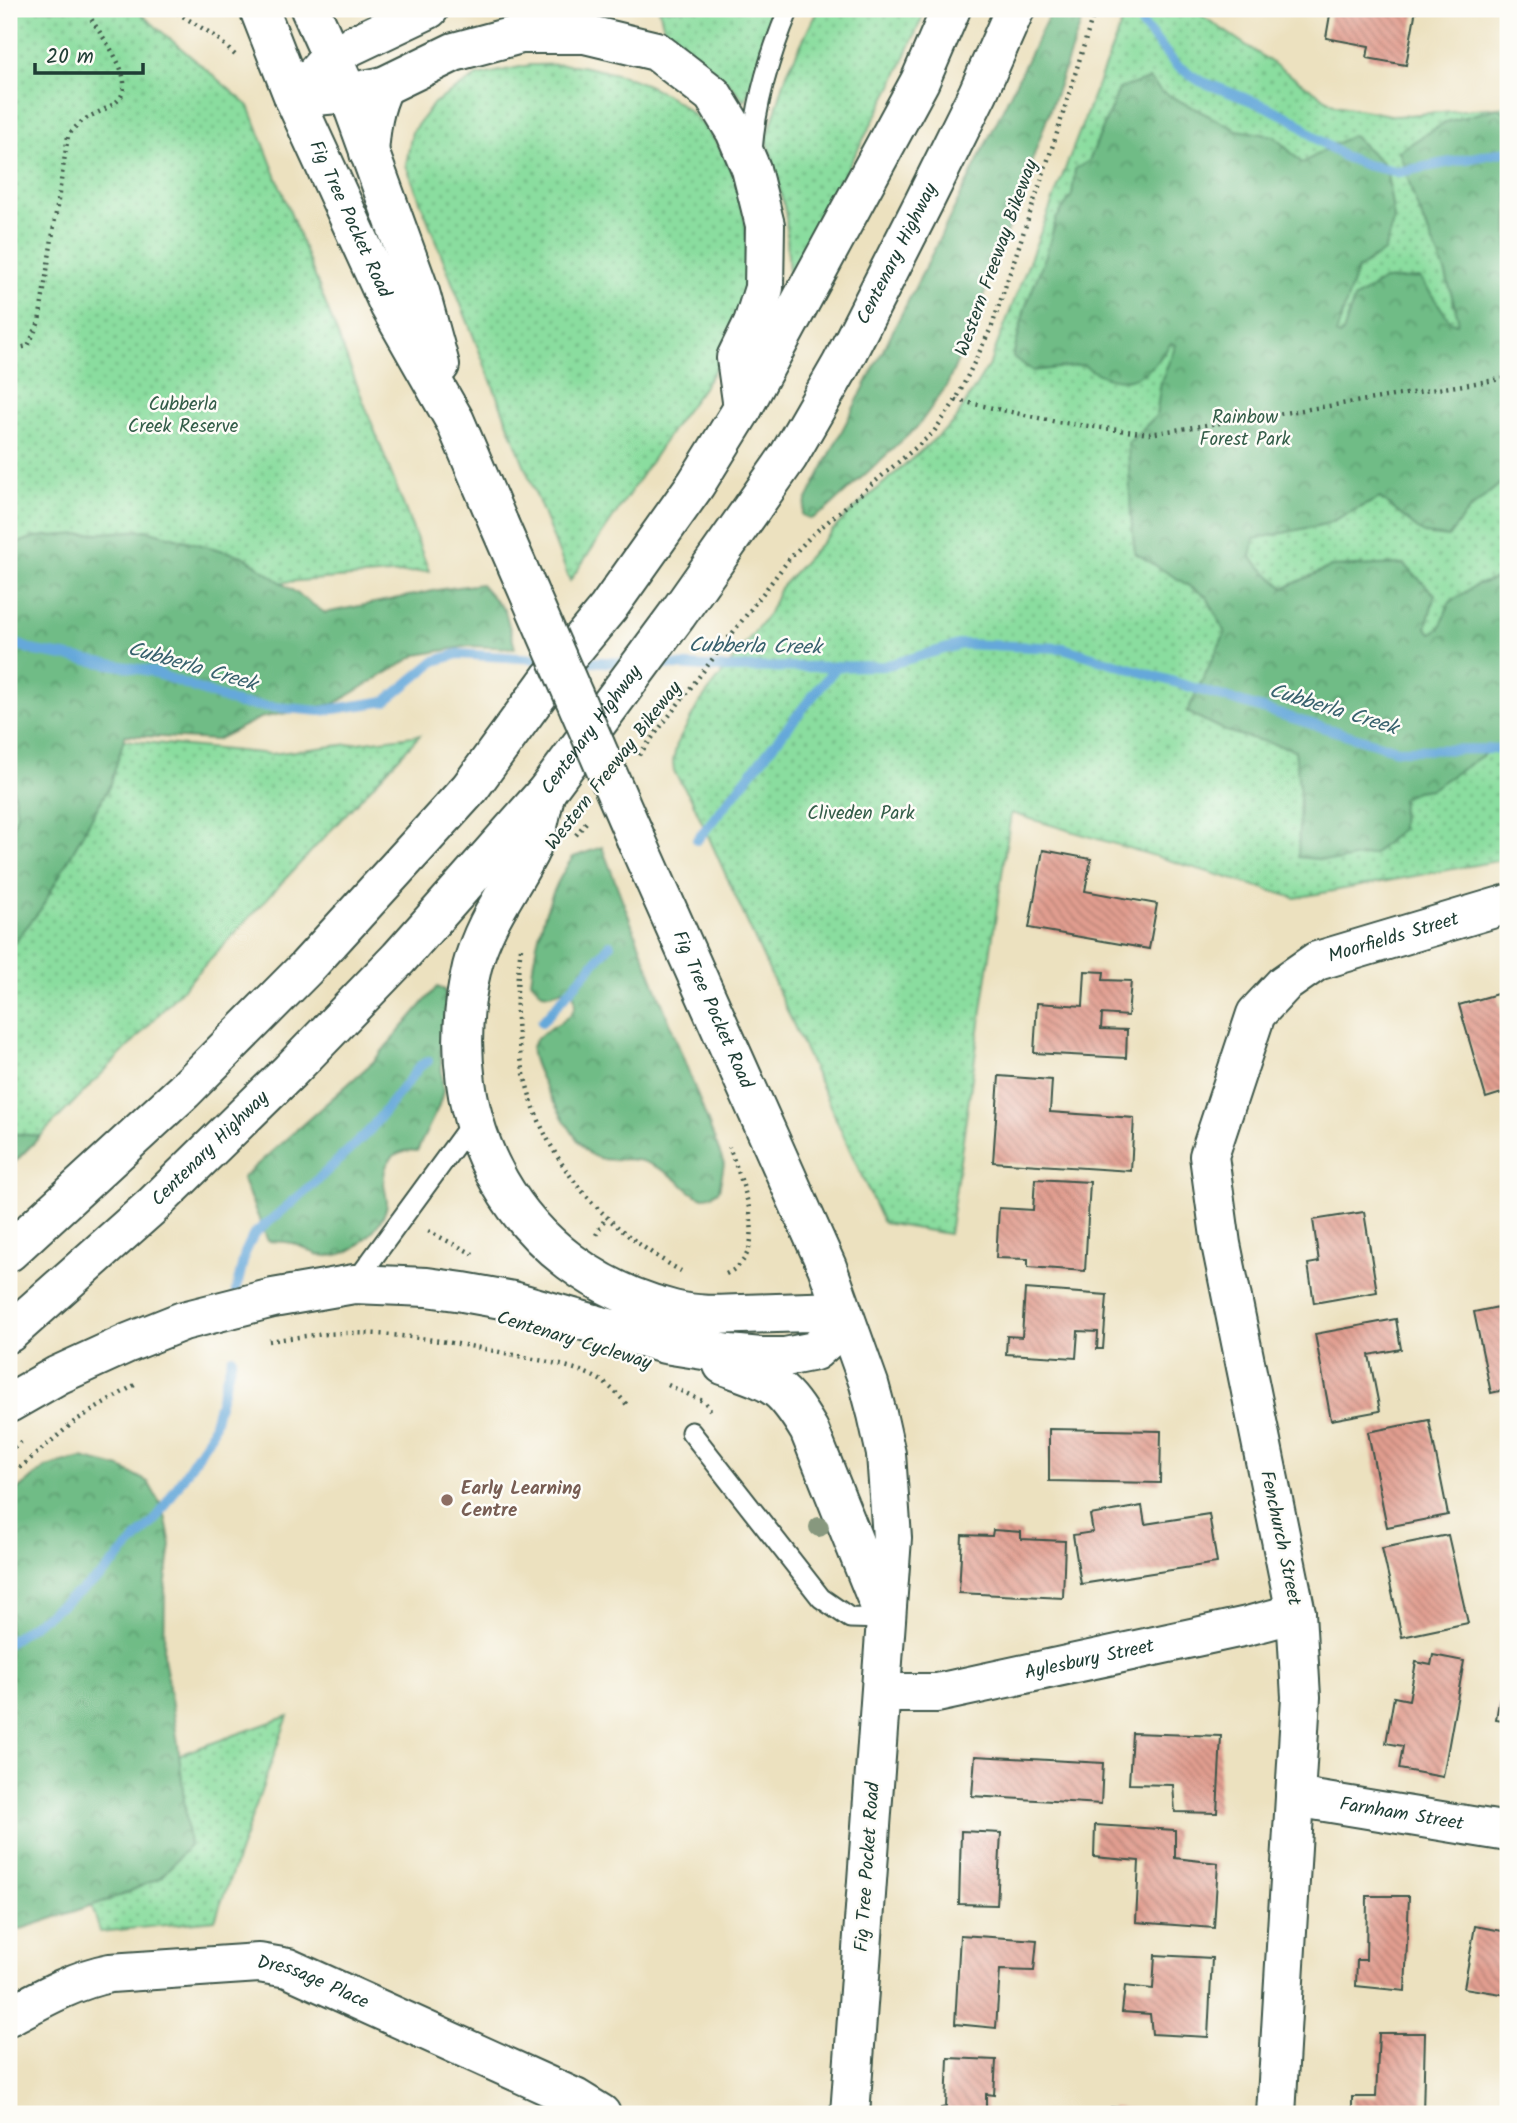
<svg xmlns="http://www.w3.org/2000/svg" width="1517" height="2123" font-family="Kalam,sans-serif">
	<defs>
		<pattern id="grass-dots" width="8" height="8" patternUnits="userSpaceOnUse" patternTransform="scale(1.75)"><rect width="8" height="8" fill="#8add9f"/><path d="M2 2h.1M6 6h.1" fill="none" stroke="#70b482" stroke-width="1.8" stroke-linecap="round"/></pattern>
		<pattern id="forest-crowns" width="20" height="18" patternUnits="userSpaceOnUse" patternTransform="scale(1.75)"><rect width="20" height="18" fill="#6fbc86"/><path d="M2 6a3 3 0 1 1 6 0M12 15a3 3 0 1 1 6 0" fill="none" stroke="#5b9a6e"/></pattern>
		<pattern id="building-back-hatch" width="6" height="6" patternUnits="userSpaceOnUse" patternTransform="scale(1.75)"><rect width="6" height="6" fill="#e19d8f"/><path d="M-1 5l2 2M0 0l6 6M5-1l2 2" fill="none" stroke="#b68176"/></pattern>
	</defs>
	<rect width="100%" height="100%" fill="#fdfcf7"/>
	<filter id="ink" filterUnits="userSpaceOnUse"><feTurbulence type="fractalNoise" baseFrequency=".0143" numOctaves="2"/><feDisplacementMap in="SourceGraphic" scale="14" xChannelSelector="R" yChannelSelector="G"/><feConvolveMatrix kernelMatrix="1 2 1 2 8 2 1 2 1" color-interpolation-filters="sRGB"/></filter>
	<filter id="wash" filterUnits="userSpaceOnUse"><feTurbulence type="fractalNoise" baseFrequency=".00686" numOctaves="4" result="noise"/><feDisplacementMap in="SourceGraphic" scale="28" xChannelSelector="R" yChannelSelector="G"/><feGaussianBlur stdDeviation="1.57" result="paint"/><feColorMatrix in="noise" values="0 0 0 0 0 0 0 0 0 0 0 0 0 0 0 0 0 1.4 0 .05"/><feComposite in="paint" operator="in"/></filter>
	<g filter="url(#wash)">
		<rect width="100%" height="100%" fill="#ece1bf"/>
		<g fill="url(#grass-dots)" stroke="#548d6a" stroke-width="2">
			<path d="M9 9H135L249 106 429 571 9 603Z"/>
			<path d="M659 9H781L745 101 726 80 665 32Z"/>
			<path d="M818 9H926L894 82 789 278 786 214 767 139 787 73Z"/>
			<path d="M1127 9H1192L1335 105 1396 116 1508 106V859L1295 898 1011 813 949 1234 883 1223 692 800 674 772 673 761 677 744 698 705 769 613 780 588 846 516 953 423 990 363Z"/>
			<path d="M530 65C544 65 559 64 573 65 583 66 594 69 604 71 686 89 733 140 745 223 751 270 744 314 722 357 710 381 690 404 674 427 640 478 605 530 570 581L406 165 412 132 434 103 477 76Z"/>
			<path d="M48 733 271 754 420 735 130 1045 9 1168V792Z"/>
			<path d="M288 1716 215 1920 100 1932 74 1846 105 1781Z"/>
		</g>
		<g fill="url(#forest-crowns)" stroke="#477c5d" stroke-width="2">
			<path d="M1052 9H1086L974 323 947 385 918 426 826 510 811 519 802 515 806 501 926 266Z"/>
			<path d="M1149 79 1162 92 1237 130 1274 136 1302 163 1352 135 1386 166 1394 219 1384 251 1357 270 1336 334 1339 336 1343 333 1354 299 1384 280 1420 278 1451 322 1457 324 1458 318 1445 271 1416 204 1399 151 1446 122 1498 108 1508 113V477L1468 511 1448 537 1424 534 1380 498 1326 524 1254 539 1251 558 1284 588 1330 567 1403 564 1435 594 1426 628 1431 633 1440 628 1449 603 1476 585 1495 579 1508 602V739L1431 789 1416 791 1402 799 1401 829 1374 854 1338 861 1298 857 1300 795 1295 750 1225 731 1187 712 1225 633 1207 597 1135 553 1131 516 1128 443 1156 416 1161 381 1176 345 1171 343C1146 381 1123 392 1083 365L1033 371 1013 357 1025 308 1046 255 1056 219 1072 195 1075 169 1089 161 1119 89Z"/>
			<path d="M146 530 243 556 325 613 443 589 481 584 505 611 515 648 469 646 417 655 334 704 260 718 216 740 125 735 111 783 41 909 9 949V839L17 814 9 765V546L35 537Z"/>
			<path d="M602 847 724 1164 719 1190C697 1210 685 1182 666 1172 656 1167 647 1161 636 1160 621 1157 604 1164 590 1154 576 1144 527 1063 532 1047 539 1025 586 1022 573 993L566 989 550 994 542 993 531 981C536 937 547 893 573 857Z"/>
			<path d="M437 987 445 990 446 1006 440 1045 443 1092 438 1108 417 1151C399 1148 385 1158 384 1177 383 1186 387 1195 387 1204 385 1222 359 1250 341 1254 319 1260 313 1251 295 1244 287 1241 277 1242 268 1241L242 1178 373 1062Z"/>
			<path d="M9 1133 40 1136 9 1168Z"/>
			<path d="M82 1458 121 1468 148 1482 164 1510 171 1545 165 1588 164 1657 178 1743 189 1846 161 1877 120 1896 9 1933V1497L46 1467Z"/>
		</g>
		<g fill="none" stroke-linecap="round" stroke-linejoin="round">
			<g stroke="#65a8da" stroke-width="10">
				<path d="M1142 24 1176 65 1200 81 1265 106 1294 120 1317 139 1343 156 1366 165 1399 172 1508 151"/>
				<path d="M9 641 35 651 150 671 239 704 321 711 386 701 435 661 458 654 551 660"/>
				<path d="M574 661 632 663"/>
				<path d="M651 664 727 668 884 666 962 644 1063 648 1397 750 1508 749"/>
				<path d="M697 840 837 666"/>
				<path d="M542 1022 610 945"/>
				<path d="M236 1291 245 1253 254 1234 308 1189 369 1131 420 1066 428 1061"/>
				<path d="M9 1642 100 1577 157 1518 211 1434 232 1358"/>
			</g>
		</g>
		<g id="blocks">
			<g fill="url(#building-back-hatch)">
				<path d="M1331 9H1416L1406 65 1367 58 1369 46 1326 38Z"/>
				<path d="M1043 850 1091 859 1085 891 1157 904 1149 949 1029 928Z"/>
				<path d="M1085 971 1104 972 1103 980 1131 981 1128 1016 1102 1014 1101 1029 1127 1030 1126 1058 1034 1053 1037 1003 1083 1006Z"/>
				<path d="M1497 994 1506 1026 1508 1025V1091L1486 1098 1459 1005Z"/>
				<path d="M999 1076 1052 1080 1050 1112 1134 1118 1131 1171 993 1162Z"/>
				<path d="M1035 1179 1090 1182 1085 1271 1028 1267V1259L996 1258 999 1208 1033 1210Z"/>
				<path d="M1364 1212 1377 1292 1314 1303 1308 1264 1319 1262 1313 1220Z"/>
				<path d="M1025 1289 1107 1295 1103 1349H1097L1098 1332 1078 1331 1076 1358 1006 1354 1007 1336 1022 1337Z"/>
				<path d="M1508 1305V1389L1491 1393 1474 1312Z"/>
				<path d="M1396 1319 1401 1349 1369 1355 1380 1411 1331 1420 1315 1334Z"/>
				<path d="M1429 1420 1448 1515 1387 1527 1368 1432Z"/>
				<path d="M1049 1429 1161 1431 1160 1483 1049 1481Z"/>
				<path d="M1142 1506 1145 1524 1209 1514 1217 1563 1081 1584 1073 1535 1093 1532 1090 1515Z"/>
				<path d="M993 1530 1021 1532V1539L1065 1541 1063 1598 959 1593 962 1535 992 1536Z"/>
				<path d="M1448 1535 1468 1623 1402 1637 1382 1548Z"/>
				<path d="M1433 1655 1464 1661 1443 1777 1399 1769 1403 1746 1386 1743 1394 1697 1409 1700 1416 1662 1431 1665Z"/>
				<path d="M1501 1691 1508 1692V1721L1496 1719Z"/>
				<path d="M1132 1733 1221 1736 1217 1813 1175 1812 1173 1785 1129 1784Z"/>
				<path d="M975 1756 1103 1763 1101 1804 972 1796Z"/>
				<path d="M1095 1825 1175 1830V1858L1218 1863 1214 1928 1136 1922 1139 1861 1094 1857Z"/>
				<path d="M961 1831 1001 1833 997 1905 959 1904Z"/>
				<path d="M1367 1896H1409L1405 1991 1356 1986 1357 1960H1366Z"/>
				<path d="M1475 1926 1508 1932V1995L1464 1988Z"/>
				<path d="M960 1935 1037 1940 1034 1971 1000 1970 996 2028 955 2024Z"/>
				<path d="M1155 1955 1212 1958 1208 2037 1152 2034 1150 2014 1122 2012 1125 1986 1153 1989Z"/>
				<path d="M1379 2033H1425L1423 2114H1352V2097H1376Z"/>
				<path d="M948 2058 996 2060 994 2095 986 2094V2114H941V2108L946 2107Z"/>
				<path d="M1111 2107 1166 2112V2114H1112Z"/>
			</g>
		</g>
	</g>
	<g filter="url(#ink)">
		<use href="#blocks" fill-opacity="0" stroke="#3e5649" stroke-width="2"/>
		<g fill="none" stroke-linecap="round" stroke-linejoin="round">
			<defs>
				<g id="service">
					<path d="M752 151C756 101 770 54 789 9"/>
					<path d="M354 1284 473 1121"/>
					<path d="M691 1432 821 1598 850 1618 885 1619"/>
				</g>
				<g id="minor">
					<path id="s1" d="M881 1693H937L1247 1626 1296 1613"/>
					<path id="s2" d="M1295 1797 1508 1832"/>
					<path id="s3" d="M9 2016C41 1999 74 1980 110 1973L259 1963 288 1968 575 2098 601 2114"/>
					<path id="s4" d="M1276 2114 1301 1697 1296 1613 1221 1244 1209 1156 1256 1014 1284 984 1317 961 1508 904"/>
				</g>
				<g id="secondary">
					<path id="s5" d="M259 9 294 98 389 305 455 421 499 524"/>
					<path d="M310 9 348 93 420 292 440 365"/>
					<path id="s6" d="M636 839 827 1267 869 1384 877 1414 886 1454 892 1538 850 2114"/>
				</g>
				<g id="motorway">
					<path d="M294 98 348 93 384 86 454 52 521 34H585L656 51 713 95 735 131 751 169 765 225 764 288 753 323 736 358 743 408"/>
					<path d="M294 98 332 55 429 9"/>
					<path d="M369 153C371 128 373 108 384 86"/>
					<path d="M9 1252 184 1091 306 968 470 788 551 677 608 608 696 484 743 408 920 81 951 9"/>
					<path id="s7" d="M9 1333 152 1206 290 1071 399 958 546 792 677 615 788 457 841 365 924 202 978 93 1015 9"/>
					<path d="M723 1365C773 1383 781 1383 809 1430L885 1619"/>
					<path d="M9 1403 58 1375 128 1343 183 1321 273 1298 354 1284 427 1287 463 1292 513 1301 665 1344 729 1354 761 1357H785L815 1351 835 1333 842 1311C809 1312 775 1313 742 1314 719 1315 696 1316 673 1310 516 1271 435 1122 472 967 483 924 506 895 526 858 537 840 540 813 546 792"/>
				</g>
			</defs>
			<use href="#service" stroke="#3e5649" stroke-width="23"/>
			<use href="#minor" stroke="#3e5649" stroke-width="42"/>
			<use href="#secondary" stroke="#3e5649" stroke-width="42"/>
			<use href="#motorway" stroke="#3e5649" stroke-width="42"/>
			<g stroke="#3e5649" stroke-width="4.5" stroke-dasharray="2 5" stroke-linecap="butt">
				<path d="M171 9 215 36 235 55"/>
				<path d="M9 350 28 346 39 322 68 136C83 116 92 117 112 105 147 84 96 33 86 9"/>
				<path d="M956 400 1057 422 1149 434 1508 378"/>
				<path d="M639 755 790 558 813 534 933 433 956 400 992 326 1057 133 1095 9"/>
				<path d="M576 835 588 820"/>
				<path d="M521 948C500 1091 556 1200 681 1271"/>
				<path d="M428 1231 473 1254"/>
				<path d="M596 1235 606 1217"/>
				<path d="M726 1274C774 1252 742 1183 729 1147"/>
				<path d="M269 1341C297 1337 325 1333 354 1333 411 1334 468 1345 523 1357 549 1362 578 1367 600 1380 611 1387 619 1395 627 1405"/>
				<path d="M668 1385 705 1402 710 1410"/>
				<path d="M9 1452 24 1439"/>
				<path d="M9 1477 75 1421 138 1383"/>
			</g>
			<use href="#service" stroke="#fff" stroke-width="19"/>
			<use href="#minor" stroke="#fff" stroke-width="38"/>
			<use href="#secondary" stroke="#fff" stroke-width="38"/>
			<use href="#motorway" stroke="#fff" stroke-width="38"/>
			<defs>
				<path id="secondary-bridge" d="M499 524 636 839"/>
			</defs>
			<use href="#secondary-bridge" stroke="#3e5649" stroke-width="42" stroke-linecap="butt"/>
			<use href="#secondary-bridge" stroke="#fff" stroke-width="38"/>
		</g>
		<circle fill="#87987e" cx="819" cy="1527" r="10"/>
	</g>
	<circle fill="#8d6e63" stroke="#fdfcf7" stroke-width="2.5" cx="447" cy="1500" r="7"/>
	<g text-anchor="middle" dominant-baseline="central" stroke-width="5" stroke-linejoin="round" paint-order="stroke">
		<g font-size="19" fill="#1f3d34" stroke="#fdfcf7">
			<text stroke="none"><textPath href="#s5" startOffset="229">Fig Tree Pocket Road</textPath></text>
			<text stroke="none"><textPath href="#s7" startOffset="1407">Centenary Highway</textPath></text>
			<text transform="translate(997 258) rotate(-70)">Western Freeway Bikeway</text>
			<text stroke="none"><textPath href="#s7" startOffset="840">Centenary Highway</textPath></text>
			<text transform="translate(614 766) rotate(-52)">Western Freeway Bikeway</text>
			<text stroke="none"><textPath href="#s4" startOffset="1278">Moorfields Street</textPath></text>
			<text stroke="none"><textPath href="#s6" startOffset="187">Fig Tree Pocket Road</textPath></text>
			<text stroke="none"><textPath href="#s7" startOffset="273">Centenary Highway</textPath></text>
			<text transform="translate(574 1341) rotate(17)">Centenary Cycleway</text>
			<text transform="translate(1280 1538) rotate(78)">Fenchurch Street</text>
			<text stroke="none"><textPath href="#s1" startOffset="212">Aylesbury Street</textPath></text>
			<text stroke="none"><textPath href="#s2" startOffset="108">Farnham Street</textPath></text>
			<text transform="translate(868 1867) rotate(-86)">Fig Tree Pocket Road</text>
			<text stroke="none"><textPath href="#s3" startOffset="317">Dressage Place</textPath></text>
		</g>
		<g font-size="19" fill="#345d49" stroke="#fdfcf7">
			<text x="183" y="405">Cubberla<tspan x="183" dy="22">Creek Reserve</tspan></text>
			<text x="1245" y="418">Rainbow<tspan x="1245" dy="22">Forest Park</tspan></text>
			<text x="861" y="814">Cliveden Park</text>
		</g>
		<g font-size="19" font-weight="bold" fill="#785e54" stroke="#fdfcf7" text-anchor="start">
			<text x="461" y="1489">Early Learning<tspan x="461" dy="22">Centre</tspan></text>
		</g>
		<g font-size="21" font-style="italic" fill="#38626e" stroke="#fdfcf7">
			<text transform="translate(755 647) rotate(1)">Cubberla Creek</text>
			<text transform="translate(192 667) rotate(16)">Cubberla Creek</text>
			<text transform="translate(1333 710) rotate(17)">Cubberla Creek</text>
		</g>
	</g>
	<rect width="1517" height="2123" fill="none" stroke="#fdfcf7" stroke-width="35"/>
	<path d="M35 63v10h108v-10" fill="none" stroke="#1f3d34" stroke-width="3.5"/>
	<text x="46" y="63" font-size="21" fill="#1f3d34" stroke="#fdfcf7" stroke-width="5" paint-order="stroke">20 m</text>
</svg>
